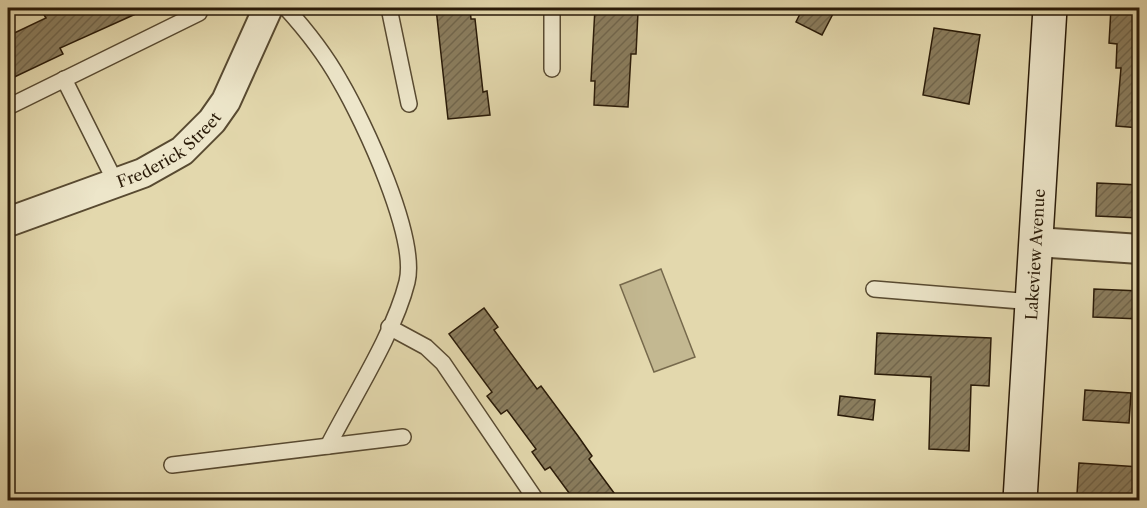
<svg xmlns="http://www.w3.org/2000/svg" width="1147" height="508" font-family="'Libre Caslon Text',serif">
	<defs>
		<pattern id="building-hatch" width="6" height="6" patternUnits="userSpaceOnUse" patternTransform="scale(1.5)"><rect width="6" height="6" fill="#8a7d5e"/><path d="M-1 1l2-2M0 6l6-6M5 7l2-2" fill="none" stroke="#71664c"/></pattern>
	</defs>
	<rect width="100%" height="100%" fill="#e3d8ad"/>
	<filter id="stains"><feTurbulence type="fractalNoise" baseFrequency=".00333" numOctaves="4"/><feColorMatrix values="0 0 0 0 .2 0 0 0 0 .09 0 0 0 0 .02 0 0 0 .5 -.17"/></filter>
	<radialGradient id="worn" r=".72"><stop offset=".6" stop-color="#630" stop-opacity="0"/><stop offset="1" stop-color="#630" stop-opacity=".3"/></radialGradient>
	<path fill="#c3b891" stroke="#76694c" stroke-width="1.5" d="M661 269 695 357 654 372 620 285Z"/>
	<g fill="url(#building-hatch)" stroke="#291a08" stroke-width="1.5">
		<path d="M54 8H149L60 48 63 54 8 80V36L46 18 43 13Z"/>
		<path d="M436 8H470L471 19H475L483 92 487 91 490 115 448 119Z"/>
		<path d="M595 8H633V12H638L636 54H631L628 107 594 105 595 81H591Z"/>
		<path d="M803 8H836L822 35 796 22Z"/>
		<path d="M1111 8H1140V128L1116 126 1121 68H1116L1117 44 1109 43Z"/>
		<path d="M934 28 980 35 969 104 923 95Z"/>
		<path d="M1097 183 1140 185V218L1096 216Z"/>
		<path d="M1094 289 1140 291V319L1093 317Z"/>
		<path d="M484 308 498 327 494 330 537 389 541 386 578 436 592 456 589 459 620 501H575L550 467 545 470 532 452 536 449 507 410 501 414 487 396 492 392 449 334Z"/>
		<path d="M877 333 991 338 989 386 971 385 969 451 929 449 931 377 875 374Z"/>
		<path d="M1085 390 1131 393 1129 423 1083 420Z"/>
		<path d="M840 396 875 400 873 420 838 415Z"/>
		<path d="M1079 463 1140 467V501H1092V495L1077 494Z"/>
	</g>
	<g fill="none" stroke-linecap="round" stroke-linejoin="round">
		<defs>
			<g id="service">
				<path d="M286 8C306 30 325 54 340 81 364 122 418 237 407 282 394 334 353 397 328 446"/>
				<path d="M389 8 409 104"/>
				<path d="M552 8V69"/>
				<path d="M64 79 116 183"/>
				<path d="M8 107 199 13"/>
				<path d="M874 289 1032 302"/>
				<path d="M389 327 426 347 443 363 536 500"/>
				<path d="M172 465 403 437"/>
			</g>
			<g id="minor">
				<path id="s1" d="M8 222 143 173 182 151 212 121 226 101 268 8"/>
				<path d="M1036 242 1140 249"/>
			</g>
			<g id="secondary">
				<path id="s2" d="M1020 500 1050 8"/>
			</g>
		</defs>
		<use href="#service" stroke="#584a31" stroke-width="18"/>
		<use href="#minor" stroke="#584a31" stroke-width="32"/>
		<use href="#secondary" stroke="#291a08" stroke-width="36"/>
		<use href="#service" stroke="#ede6ca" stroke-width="15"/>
		<use href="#minor" stroke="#ede6ca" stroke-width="28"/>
		<use href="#secondary" stroke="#ede6ca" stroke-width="33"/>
	</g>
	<g text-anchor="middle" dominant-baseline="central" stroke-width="6" stroke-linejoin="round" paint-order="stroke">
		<g font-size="16" fill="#291a08" stroke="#ede6ca">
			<text stroke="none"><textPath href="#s1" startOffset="178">Frederick Street</textPath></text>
			<text stroke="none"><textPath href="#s2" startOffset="246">Lakeview Avenue</textPath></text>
		</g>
	</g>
	<rect width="1147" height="508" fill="none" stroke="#e3d8ad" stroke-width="30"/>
	<rect x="9" y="9" width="1129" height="490" fill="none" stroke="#291a08" stroke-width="3"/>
	<rect x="15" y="15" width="1117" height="478" fill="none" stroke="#291a08" stroke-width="1.5"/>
	<rect width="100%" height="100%" filter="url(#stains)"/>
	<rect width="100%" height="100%" fill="url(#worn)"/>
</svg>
